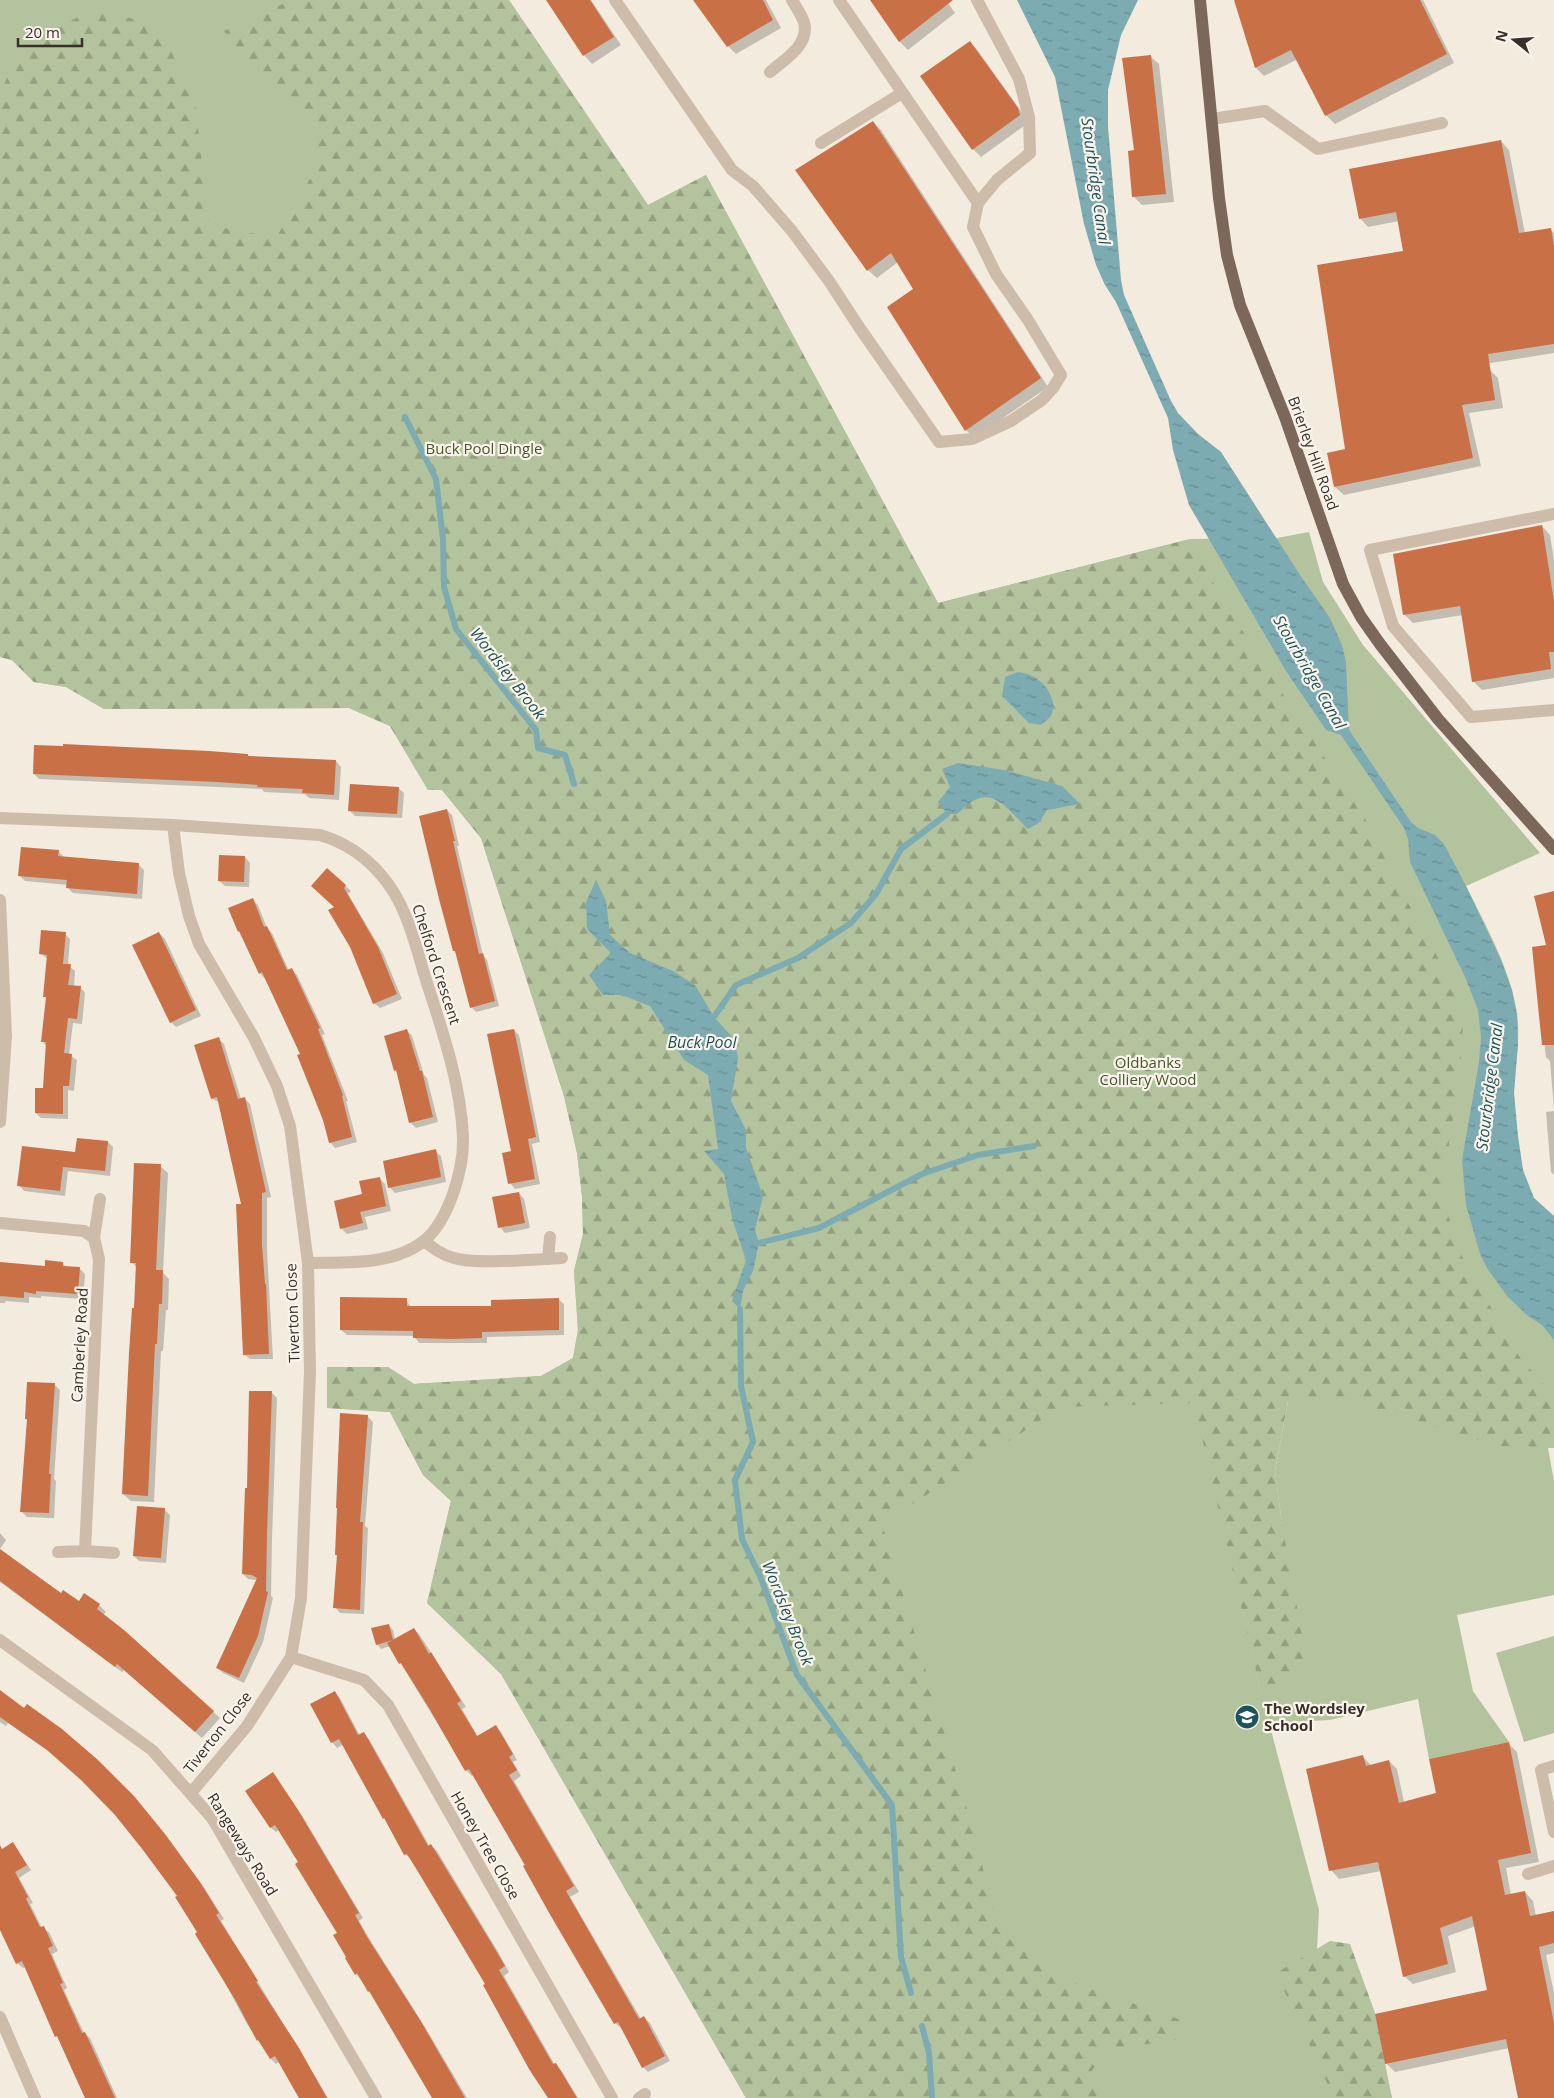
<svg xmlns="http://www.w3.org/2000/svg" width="1554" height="2098" font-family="'Open Sans',sans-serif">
	<defs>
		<pattern id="forest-firs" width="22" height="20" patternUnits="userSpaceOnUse" patternTransform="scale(1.25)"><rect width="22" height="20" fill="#b3c39d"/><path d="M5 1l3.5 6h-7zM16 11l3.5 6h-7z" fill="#939f80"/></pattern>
		<pattern id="water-ripples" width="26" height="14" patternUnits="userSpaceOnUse" patternTransform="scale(1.25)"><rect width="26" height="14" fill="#7cabb2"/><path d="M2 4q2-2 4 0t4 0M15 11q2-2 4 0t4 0" fill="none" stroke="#678c91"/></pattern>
	</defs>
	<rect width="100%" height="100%" fill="#f3ebde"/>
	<g fill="#b3c39d" fill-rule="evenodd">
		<path d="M0 0H509L648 205 706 175 938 603 1190 539 1277 538 1309 532 1323 582 1363 645 1540 853 1466 886C1486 926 1510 968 1517 1013 1521 1040 1514 1067 1514 1094 1514 1121 1519 1175 1534 1198 1539 1205 1548 1211 1554 1216V1448H1548L1554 1481V1595L1457 1615 1473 1691 1509 1742 1429 1759 1418 1699 1330 1720 1269 1723 1319 1910 1317 1950 1336 2098H746L501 1674 427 1603 451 1501 423 1475 390 1412 327 1408V1367H388L414 1384 541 1376 573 1358 578 1330 574 1271 583 1234 582 1196 577 1153 564 1096 481 838 442 790H428L390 726 349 708 104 709 66 687 34 682 12 660 0 657ZM1288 1401 1275 1471 1282 1524 1261 1692 1195 1403Z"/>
		<path d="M1554 1636V1733L1524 1742 1496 1653Z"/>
	</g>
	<g fill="url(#forest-firs)">
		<path d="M291 0H509L648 205 706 175 938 603 1190 539 1202 564 1261 661 1371 828 1390 870 1452 983 1463 1026 1460 1072 1444 1176 1446 1205 1453 1234 1465 1263 1521 1359 1554 1396V1448L1497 1446 1345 1399 1288 1401 1275 1471 1282 1524 1304 1647 1302 1672 1261 1693 1194 1403 1061 1407 882 1524 974 1832 998 1931 1071 1982 1184 2021 1181 2039 1107 2050 1091 2072 1102 2098H746L501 1674 427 1603 451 1501 423 1475 390 1412 327 1408V1367H388L414 1384 541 1376 573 1358 578 1330 574 1271 583 1234 582 1196 577 1153 564 1096 481 838 442 790H428L390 726 349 708 104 709 66 687 34 682 12 660 0 657V96L17 50 91 10 158 24 195 102 209 225 276 238 320 161 315 116 262 77 224 31Z"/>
		<path d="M1330 1941 1350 1944 1375 2013 1392 2098H1334L1276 1973Z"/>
	</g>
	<g fill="url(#water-ripples)">
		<path d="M1017 0H1138L1121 35 1108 90V127L1121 280 1124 295 1171 401 1178 413 1198 434 1221 452 1300 575 1330 618 1342 645 1346 662 1349 730 1411 822 1418 828 1435 835 1444 844 1466 886 1501 960 1512 990 1517 1015 1518 1044 1514 1093 1518 1136 1523 1170 1534 1198 1554 1216V1340L1542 1325 1527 1315 1507 1296 1487 1268 1480 1254 1466 1205 1462 1160 1479 1062 1481 1037 1478 1010 1466 979 1410 862 1408 839 1404 828 1341 735 1326 730 1286 671 1189 505 1173 450 1168 418 1116 302 1105 285 1096 265 1084 224 1055 77Z"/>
		<path d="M1018 672C1023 673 1029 674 1034 677 1046 683 1060 704 1050 717 1048 720 1043 722 1041 725L1029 723 1002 696 1005 677Z"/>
		<path d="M958 763 1004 770 1062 786 1080 804 1047 810 1039 823 1028 829C1013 816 996 787 973 801 967 804 962 810 957 814H947L938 802 950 787 942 769Z"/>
		<path d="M596 880 606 901 610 935 630 953 673 971 695 985 714 1017 734 1039 738 1058 731 1101 746 1130V1148L763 1196 755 1230 759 1243 753 1271 743 1291 740 1309 732 1301 746 1260 732 1218 724 1174 704 1151 718 1149 708 1075 684 1060 650 1006 622 995H603L589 975 611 953 587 929 586 902Z"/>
	</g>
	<g fill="#0003">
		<path d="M547 0H591L621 45 592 64 584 55Z"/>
		<path d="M697 0H766L781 28 736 54 728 46Z"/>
		<path d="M872 0H946L955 13 908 50 900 42Z"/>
		<path d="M1236 0H1423L1454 63 1335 124 1326 115 1298 59 1264 76 1256 68Z"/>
		<path d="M970 42 978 51 1026 118 1028 123 981 157 973 149Z"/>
		<path d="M1150 56 1159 64 1174 202 1142 205 1134 197 1135 151Z"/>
		<path d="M873 122 881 130 1048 387 974 438 966 430 914 290 898 262 877 278 868 270Z"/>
		<path d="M1501 141 1509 150 1525 234 1551 230 1554 233V353L1478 365 1489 369 1498 378 1503 408 1469 413 1481 466 1344 495 1335 487 1405 252 1399 221 1368 227 1360 218Z"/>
		<path d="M1542 526 1550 535 1554 560V678L1482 690 1473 681 1463 615 1413 623 1404 614Z"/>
		<path d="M248 755 250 757 336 761 341 767 339 800 309 798 305 794 264 792 262 789 39 779 34 774Z"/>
		<path d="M398 788 404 793 402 818 355 816 349 810Z"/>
		<path d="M447 810 452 815 459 846H457L483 955 487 960 499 1006 476 1012 471 1007 457 954 454 951Z"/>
		<path d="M58 851 64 857 138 864 144 870 142 899 73 893 68 888V885L25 881 20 876Z"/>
		<path d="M245 857 250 863 249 887 225 886 219 881Z"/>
		<path d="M327 869 351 891 348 894 383 953 402 999 380 1008 374 1003 336 907Z"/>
		<path d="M253 900 258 905 267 928 272 933 289 971 291 969 297 975 325 1034 322 1035 348 1101H346L357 1142 335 1148 330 1142 302 1055 265 979 260 973 243 935 239 931Z"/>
		<path d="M159 933 165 939 201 1016 176 1027 171 1022Z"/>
		<path d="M65 934 70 939 68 965 75 971 74 987H80L85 993 82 1024 73 1023 69 1055 77 1060 74 1091 68 1090V1119L41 1118 36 1113 44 1089 47 1047 42 1041 47 999 44 996 48 959 40 953Z"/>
		<path d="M1554 945V1109L1550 1061 1546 1057 1533 948Z"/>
		<path d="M407 1030 412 1036 424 1075 427 1078 438 1122 416 1128 410 1122 398 1073 395 1070Z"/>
		<path d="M514 1030 519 1035 540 1142 532 1144 540 1184 515 1189 510 1183 512 1152Z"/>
		<path d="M219 1039 224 1044 241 1099H245L250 1104 271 1197 267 1198V1250L273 1359H250L244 1354 242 1205 220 1103 213 1099 196 1046Z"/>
		<path d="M1554 1111V1175L1551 1172 1546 1112Z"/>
		<path d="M108 1142 113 1147 110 1176 68 1171 65 1196 24 1191 19 1185 76 1154Z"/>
		<path d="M435 1151 441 1156 446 1182 395 1193 390 1188 384 1162Z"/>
		<path d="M160 1166 168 1173 163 1273 169 1279 168 1310H166L163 1351H161L154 1502 131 1501 123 1494 137 1268 132 1262Z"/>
		<path d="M379 1178 385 1184 391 1211 365 1217 368 1229 347 1234 341 1228 363 1195Z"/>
		<path d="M519 1193 524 1199 530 1228 505 1233 500 1227Z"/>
		<path d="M62 1263 67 1268 80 1269 85 1274 83 1299 41 1296V1298L29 1297V1303L6 1301 5 1303H0V1264L46 1268Z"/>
		<path d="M558 1299 564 1304V1335L487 1337V1343H419L414 1336 347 1335 341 1330 406 1300 411 1307H492Z"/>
		<path d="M55 1385 60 1390 54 1479 56 1481 54 1518 27 1517 21 1511 28 1421 26 1419Z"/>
		<path d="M272 1393 277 1398 272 1540 271 1596 273 1598 263 1642 244 1683 223 1673 217 1667 257 1580 248 1579 243 1574 248 1489Z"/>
		<path d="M367 1416 373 1422 365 1526 368 1528 364 1614 340 1613 335 1607 338 1556 336 1554Z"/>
		<path d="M164 1509 170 1515 166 1563 139 1561 134 1556Z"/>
		<path d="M0 1533 6 1540 0 1549Z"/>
		<path d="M0 1551 62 1594 79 1603 99 1605 106 1612 103 1615 124 1631 220 1718 202 1738 124 1670 122 1672 0 1582Z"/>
		<path d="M388 1625 393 1630 395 1640 414 1629 419 1634 466 1707 462 1709 478 1737 496 1727 501 1732 517 1760 513 1762 521 1776 514 1781 579 1892 570 1897 641 2019 644 2017 650 2023 670 2061 648 2072 643 2067 622 2027 621 2028 615 2023 473 1775 472 1776 466 1770 390 1646 381 1649 377 1644Z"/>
		<path d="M334 1692 340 1698 360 1736 364 1734 369 1739 430 1847 431 1846 437 1851 497 1950 509 1972 504 1976 555 2065 561 2070 578 2098H549L487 1984 411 1859 405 1854 344 1744 337 1748 332 1742Z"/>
		<path d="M0 1693 139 1803 205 1889 224 1919 221 1921 328 2098H299L279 2062 276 2064 271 2059 247 2024 179 1897 116 1814 87 1784 54 1755 8 1723 6 1726 0 1722Z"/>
		<path d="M1509 1744 1517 1752 1539 1862 1506 1868 1511 1895 1525 1892 1533 1901 1536 1916 1554 1913V1953L1546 1955 1554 1993V2098H1519L1509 2048 1395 2072 1386 2063 1489 1991 1476 1926 1448 1936 1456 1972 1413 1984 1404 1976 1381 1871 1339 1879 1331 1870 1363 1757 1372 1766 1389 1761 1397 1769 1404 1802 1437 1794Z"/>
		<path d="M273 1774 303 1817 363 1918 359 1921 372 1943 425 2027 467 2098H434L374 1996 356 1974 339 1933 300 1863 279 1830 276 1832 270 1827Z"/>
		<path d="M13 1844 31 1870 19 1878 33 1903 30 1904 42 1928 49 1932 58 1951 52 1954 67 1988 64 1990 84 2033 90 2038 117 2098H85L26 1967 23 1968 17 1963 0 1927V1852Z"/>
	</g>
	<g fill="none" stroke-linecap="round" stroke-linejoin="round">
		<g stroke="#7cabb2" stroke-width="6">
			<path d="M405 417 436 479 443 539 444 587 456 629 536 730 538 748 565 755 574 784"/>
			<path d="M714 1017 736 985 798 958 851 923 876 894 901 849 947 814"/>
			<path d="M759 1243 819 1228 922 1174 978 1155 1034 1146"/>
			<path d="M740 1309 741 1386 753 1442 735 1480 742 1539 760 1576 797 1675 892 1805 901 1957 911 1993"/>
			<path d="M922 2026 929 2053 932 2098"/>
		</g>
	</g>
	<g fill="#c97046">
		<path d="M546 0H590L614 37 583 56Z"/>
		<path d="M693 0H763L773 20 727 47Z"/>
		<path d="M870 0H953L899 42Z"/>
		<path d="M1234 0H1420L1447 54 1325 116 1291 50 1255 68Z"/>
		<path d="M970 41 1018 108 1020 115 972 150 920 76Z"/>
		<path d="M1151 55 1166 194 1132 197 1128 151 1134 150 1122 58Z"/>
		<path d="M873 121 1041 378 965 431 887 307 913 289 891 253 867 271 795 170Z"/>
		<path d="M1501 140 1519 233 1551 228 1554 246V344L1488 354 1495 400 1462 405 1473 458 1334 487 1327 453 1345 449 1317 265 1403 251 1396 212 1359 219 1349 169Z"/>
		<path d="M1542 525 1554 601V652H1549L1551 669 1472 682 1460 606 1403 615 1393 554Z"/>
		<path d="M63 744 209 751 248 754V756L336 760 334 795 302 793 303 789 257 787 258 785 217 782 33 774 34 745 63 746Z"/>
		<path d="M350 784 399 787 397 814 348 811Z"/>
		<path d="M447 809 455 841H453L479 954 483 953 495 1001 470 1008 455 951H453L439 899 419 816Z"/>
		<path d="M21 847 59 850 58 856 139 863 137 894 66 888 67 880 18 876Z"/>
		<path d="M219 855 245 856 244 882 218 881Z"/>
		<path d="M327 868 346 885 344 888 378 947 397 994 373 1004 350 947 328 910 334 907 311 886Z"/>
		<path d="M1554 891V1045H1542L1532 947 1546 945 1534 896Z"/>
		<path d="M253 898 264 927 267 926 287 970 292 968 320 1028 318 1029 343 1095 342 1096 352 1137 329 1143 323 1120 297 1055 300 1054 262 972 259 974 239 931 238 932 228 908Z"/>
		<path d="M41 930 66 932 63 964H71L68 985 81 986 77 1019 68 1018 64 1053 72 1054 69 1086H63V1114L35 1113V1088H43L46 1042H41L46 997H43L47 955 39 954Z"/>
		<path d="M159 932 196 1010 170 1023 132 945Z"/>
		<path d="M407 1029 420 1071H422L433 1117 409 1123 396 1070 394 1071 384 1036Z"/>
		<path d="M514 1029 536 1137 528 1139 535 1179 508 1184 502 1153 511 1151 487 1034Z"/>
		<path d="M219 1037 238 1099 245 1097 266 1192 262 1193V1244L265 1284H266L269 1354 243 1355 236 1204H241L217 1097 211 1099 194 1045Z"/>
		<path d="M77 1138 108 1141 105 1171 63 1167 60 1191 17 1186 22 1146 75 1152Z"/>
		<path d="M436 1149 441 1177 388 1188 383 1161Z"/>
		<path d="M134 1163 161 1164 156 1270H163L162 1304H159L157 1344H155L148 1496 122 1494 129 1353 132 1308H134L136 1263H130Z"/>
		<path d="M380 1177 386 1206 360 1212 363 1223 340 1229 334 1201 362 1194 359 1181Z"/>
		<path d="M519 1192 525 1223 498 1228 492 1197Z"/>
		<path d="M45 1260 63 1262V1266L80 1267 78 1294 36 1291V1294L24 1292V1298L0 1296V1262L45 1266Z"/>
		<path d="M340 1297 407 1298V1306H491V1300L559 1298V1330L482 1332V1338L452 1339 413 1338V1331L340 1330Z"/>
		<path d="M27 1382 55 1383 49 1474H51L49 1513 20 1512 27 1419H25Z"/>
		<path d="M249 1391H272L267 1534 266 1591 268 1592 258 1636 239 1678 216 1668 257 1578 252 1575 242 1574 245 1488H247Z"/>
		<path d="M340 1413 368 1415 360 1522H363L360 1610 333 1608 337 1555H335L337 1508H336Z"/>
		<path d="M137 1506 165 1508 161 1558 133 1556Z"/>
		<path d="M0 1549 61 1593 63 1590 79 1601 84 1593 100 1604 97 1609 124 1630 214 1711 195 1732 117 1664 115 1667 0 1581Z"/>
		<path d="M389 1624 393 1640 376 1645 371 1628Z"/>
		<path d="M414 1628 429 1654 431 1652 461 1701 457 1703 477 1736 496 1725 513 1754 509 1757 517 1770 509 1775 574 1886 566 1891 639 2019 644 2016 665 2056 642 2068 618 2022 614 2024 548 1911 523 1866 525 1865 469 1769 465 1771 429 1708 401 1663 399 1664 387 1643Z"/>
		<path d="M0 1690 24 1708 27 1704 62 1729 98 1760 134 1796 165 1834 200 1882 219 1913 216 1915 245 1960 258 1981 256 1982 299 2048 327 2098H299L275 2056 270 2059 258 2040 257 2041 236 2001 195 1934 197 1932 175 1897 177 1896 143 1850 115 1815 81 1780 47 1750 0 1717Z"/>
		<path d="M335 1691 358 1735 364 1732 428 1846 431 1844 492 1944 505 1966 499 1970 553 2064 556 2063 577 2098H548L529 2069 483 1985 485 1984 420 1875 407 1854 404 1855 384 1818 383 1819 339 1739 331 1743 310 1704Z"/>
		<path d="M1509 1742 1531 1853 1498 1860 1505 1895 1525 1891 1530 1916 1554 1911V1943L1539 1947 1554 2023V2098H1518L1506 2039 1385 2064 1375 2014 1487 1990 1472 1916 1440 1928 1448 1964 1403 1977 1378 1862 1329 1871 1306 1769 1363 1755 1366 1766 1389 1760 1399 1803 1436 1793 1429 1759Z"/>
		<path d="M273 1772 298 1810 359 1913 355 1915 367 1937 420 2020 465 2098H432L369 1991 368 1992 357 1973 355 1975 345 1958 346 1957 333 1935 337 1933 295 1864 298 1862 275 1825 270 1828 245 1791Z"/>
		<path d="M13 1842 27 1865 15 1872 28 1897 26 1899 40 1927 44 1926 53 1946 48 1948 63 1983 60 1984 82 2033 85 2032 115 2098H85L57 2036 55 2037 22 1961 16 1964 0 1930V1845L2 1849Z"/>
	</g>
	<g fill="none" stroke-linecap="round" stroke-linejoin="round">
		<g stroke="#ccbca9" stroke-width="12">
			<path d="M615 0 732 170 753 186 792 231 829 281 859 327 939 442 972 439 1011 421 1042 400 1053 388 1061 375 1028 320 996 274 973 227 978 203 997 180 1030 153 1029 117 1019 79 977 0"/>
			<path d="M839 0 978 203"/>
			<path d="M770 72C785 59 810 45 804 22 801 14 796 7 792 0"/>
			<path d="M1212 119 1265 111 1318 149 1442 123"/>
			<path d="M821 143 902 93"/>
			<path d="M1554 514 1370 550 1393 626 1471 717 1554 710"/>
			<path d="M0 818 173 825 320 835C344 842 366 857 382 876 407 905 415 944 426 980 442 1029 461 1085 463 1137 464 1169 449 1220 424 1241 392 1266 346 1262 308 1263"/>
			<path d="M173 825 179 873 189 916 199 944 254 1038 277 1086 290 1126 308 1263 310 1372 301 1598 291 1657 247 1726 191 1793"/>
			<path d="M0 900 6 1036 0 1122"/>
			<path d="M0 1223 84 1231 94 1238 99 1259 85 1551"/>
			<path d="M94 1238 100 1199"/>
			<path d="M424 1241C433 1248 442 1255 454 1258 476 1265 536 1259 562 1258"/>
			<path d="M548 1259 550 1237"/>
			<path d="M58 1552 85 1551 114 1553"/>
			<path d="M0 1640 152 1750 212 1818 376 2098"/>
			<path d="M291 1657 364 1680 388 1705 612 2098"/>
			<path d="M1554 1766 1541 1770 1554 1832"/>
			<path d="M1528 1874 1554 1866"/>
			<path d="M0 2017 35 2098"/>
			<path d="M639 2098 645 2094"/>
		</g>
		<path stroke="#7b685a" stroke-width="12" d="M1200 0 1219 198 1227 255 1240 305 1285 417 1343 584 1361 617 1380 644 1438 719 1554 849"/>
	</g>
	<defs>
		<symbol id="school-disc" viewBox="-11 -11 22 22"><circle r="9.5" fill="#1d535c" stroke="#fbf4eb"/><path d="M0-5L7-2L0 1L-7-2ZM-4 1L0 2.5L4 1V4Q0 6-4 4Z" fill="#fff"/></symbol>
	</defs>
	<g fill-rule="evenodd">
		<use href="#school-disc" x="1233" y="1703" width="28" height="28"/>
	</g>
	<g text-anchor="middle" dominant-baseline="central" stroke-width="4.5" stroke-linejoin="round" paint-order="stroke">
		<g font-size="15" fill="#45582c" stroke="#fbf4eb">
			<text x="484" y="448">Buck Pool Dingle</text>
			<text x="1148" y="1062">Oldbanks<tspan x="1148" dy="17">Colliery Wood</tspan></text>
		</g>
		<g font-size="15" fill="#392f29" stroke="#fbf4eb">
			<text transform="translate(1314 453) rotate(70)">Brierley Hill Road</text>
			<text transform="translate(437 964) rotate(72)">Chelford Crescent</text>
			<text transform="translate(292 1313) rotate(-92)">Tiverton Close</text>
			<text transform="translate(79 1345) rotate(-87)">Camberley Road</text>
			<text transform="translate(217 1732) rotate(-52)">Tiverton Close</text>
			<text transform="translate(243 1844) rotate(58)">Rangeways Road</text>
			<text transform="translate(486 1845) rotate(60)">Honey Tree Close</text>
		</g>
		<g font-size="15" font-weight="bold" fill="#392f29" stroke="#fbf4eb" text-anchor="start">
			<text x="1264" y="1708">The Wordsley<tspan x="1264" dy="17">School</tspan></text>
		</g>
		<g font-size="16" font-style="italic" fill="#1d535c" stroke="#fbf4eb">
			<text transform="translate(1096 181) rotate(82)">Stourbridge Canal</text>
			<text transform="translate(1310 672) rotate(60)">Stourbridge Canal</text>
			<text transform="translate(508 673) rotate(52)">Wordsley Brook</text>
			<text x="702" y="1042">Buck Pool</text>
			<text transform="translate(1489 1087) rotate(-83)">Stourbridge Canal</text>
			<text transform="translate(788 1613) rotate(68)">Wordsley Brook</text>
		</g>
	</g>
	<g transform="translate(1514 40) rotate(287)" stroke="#fbf4eb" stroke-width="4" paint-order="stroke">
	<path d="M0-4L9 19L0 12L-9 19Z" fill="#392f29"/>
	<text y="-8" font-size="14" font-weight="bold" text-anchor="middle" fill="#392f29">N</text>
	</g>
	<path d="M18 38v8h64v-8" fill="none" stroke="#392f29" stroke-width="2.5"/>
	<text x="25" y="38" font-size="15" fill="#392f29" stroke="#fbf4eb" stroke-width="4" paint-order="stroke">20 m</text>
</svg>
